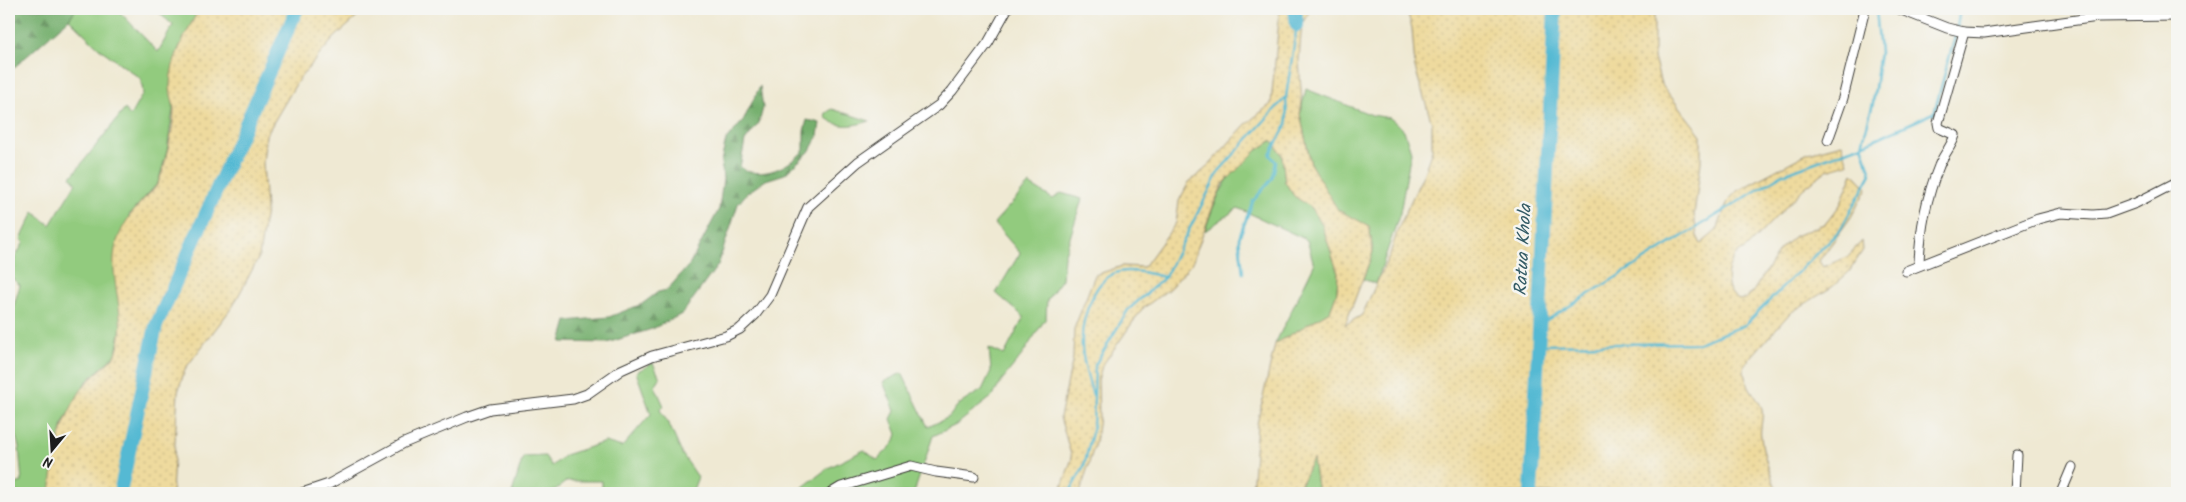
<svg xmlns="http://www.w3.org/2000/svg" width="2186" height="502" font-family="Kalam,sans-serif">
	<defs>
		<pattern id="forest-firs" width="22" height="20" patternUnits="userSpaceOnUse" patternTransform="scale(1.25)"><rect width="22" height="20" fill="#75af6d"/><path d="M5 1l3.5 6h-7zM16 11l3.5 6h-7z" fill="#5f8e59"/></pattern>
		<pattern id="sand-dots" width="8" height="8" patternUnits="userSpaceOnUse" patternTransform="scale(1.25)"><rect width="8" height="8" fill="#eeda9e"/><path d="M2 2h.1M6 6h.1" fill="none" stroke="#ccba88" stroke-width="1.8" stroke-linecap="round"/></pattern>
	</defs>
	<rect width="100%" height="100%" fill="#f6f6f2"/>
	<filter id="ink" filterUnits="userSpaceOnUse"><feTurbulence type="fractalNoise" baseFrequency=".02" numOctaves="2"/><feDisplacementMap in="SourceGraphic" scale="10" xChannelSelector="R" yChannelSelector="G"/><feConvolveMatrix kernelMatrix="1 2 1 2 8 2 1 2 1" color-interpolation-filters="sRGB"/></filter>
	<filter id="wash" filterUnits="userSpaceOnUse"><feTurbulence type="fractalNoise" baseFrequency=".0096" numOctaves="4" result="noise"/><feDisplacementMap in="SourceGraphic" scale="20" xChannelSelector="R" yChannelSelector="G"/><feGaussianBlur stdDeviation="1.12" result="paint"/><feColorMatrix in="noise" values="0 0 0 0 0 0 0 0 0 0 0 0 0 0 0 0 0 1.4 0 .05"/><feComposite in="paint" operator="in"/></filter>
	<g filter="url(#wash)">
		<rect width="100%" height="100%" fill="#efe9d3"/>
		<g fill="#92cb7e" stroke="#57744d">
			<path d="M76 9H117L158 52 173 25 160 14 169 9H199L178 50 173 71 170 87 173 96V110L167 151 158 183 129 215 120 307 121 327 116 354 85 383 63 423 50 493H9V486L22 482 19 447 9 412V312H12L20 285 9 276V268L24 242 21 239 34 212 50 225 76 183 71 177 125 109 130 116 143 93 141 79 99 48 69 19Z"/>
			<path d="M1306 89 1372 115 1390 118 1404 130 1411 152 1400 213 1376 284 1363 279 1373 252 1369 226 1338 211 1311 165 1300 114Z"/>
			<path d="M832 109 870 121C853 126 839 129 825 117L826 113Z"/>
			<path d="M1273 140 1282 155 1285 182 1294 196 1312 208 1323 225 1338 273 1337 292 1330 311 1275 344 1314 265 1307 240 1238 208 1205 231C1219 187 1232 164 1273 140Z"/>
			<path d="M1029 184 1053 199 1061 193 1082 199 1064 257 1062 279 1047 300 1046 318 1022 355 1002 380 993 396 956 425 933 436 914 493H795L828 468 864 450 877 460 894 443 897 434 891 419 895 411 883 382 902 373 928 427 949 417 958 405 982 390 991 371 989 348 1004 355 1024 317 996 293 1020 253 994 223Z"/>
			<path d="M653 363 660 378 655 386 664 406 660 410 669 424 682 454 698 477 693 490 696 493H602V481H567L551 493H512L523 457 545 456 552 466 565 455 605 442 622 447 651 414 636 372Z"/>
			<path d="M1313 458 1318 493H1296Z"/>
		</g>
		<g fill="url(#forest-firs)" stroke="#486644">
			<path d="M9 9H76L69 19 9 72Z"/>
			<path d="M760 86 763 108 759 123 745 141 740 167C761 181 789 167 804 150V131L807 120 820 123 818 136 809 152 785 174 766 180 747 193 738 204 718 265 682 314 652 329 607 343 561 342 567 321 609 317 642 304 658 292 667 290 690 264 719 209 723 179 721 161 726 140 743 121Z"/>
		</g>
		<g fill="url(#sand-dots)" stroke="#857b5d">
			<path d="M199 9H366L334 38 299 79 266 135 263 163 266 210 259 257 233 306 185 369 178 392 172 493H50C55 453 60 420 84 386 91 377 115 359 117 351 128 316 109 283 115 249 119 230 130 214 143 200 148 195 154 190 158 183 165 168 174 125 174 109 173 101 170 94 170 87 170 59 187 32 199 9Z"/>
			<path d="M1280 9H1311L1304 20 1301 34 1299 61 1302 102 1300 114 1311 165 1338 210 1369 226 1373 252 1345 325 1362 315 1390 254 1398 229 1424 173 1432 150V124L1415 68 1412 28 1406 9H1654V58L1661 84 1701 135V162L1694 215 1697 236 1701 244 1717 230 1728 201 1737 191 1808 153 1842 144 1848 164 1827 170 1804 188 1746 248C1743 250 1739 252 1736 255 1725 267 1723 292 1739 300L1745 299 1752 293 1780 249 1795 236 1826 223 1840 205 1853 173 1867 188 1851 217 1819 261 1823 267 1847 257 1862 241 1863 250 1849 272 1832 287 1790 313 1745 364C1740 379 1755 394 1761 406 1765 417 1759 427 1761 437 1763 456 1771 475 1778 493H1318L1313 459 1296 493H1252L1257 424 1275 344 1330 311 1337 292 1338 273 1322 225 1312 208 1294 196 1285 182 1282 155 1272 140 1257 150 1223 184 1215 201 1192 263 1169 289 1142 309 1102 366 1098 380 1099 417 1096 440 1080 493H1060L1072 458 1060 417 1073 358 1074 329 1095 275 1122 266 1144 267 1176 223 1179 201 1189 182 1205 169 1246 124 1271 104Z"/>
		</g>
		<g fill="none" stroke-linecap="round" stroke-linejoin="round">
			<g stroke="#55b9d3" stroke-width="2.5">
				<path d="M1957 27 1960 9"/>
				<path d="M1243 273 1239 238 1253 201 1272 179 1276 162 1270 155 1287 124 1286 99"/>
				<path d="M1539 325 1783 174 1862 145 1934 113 1956 33"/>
				<path d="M1538 345 1698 343 1745 325 1840 230 1871 174 1862 145 1873 103 1880 52 1876 9"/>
				<path d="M1093 395C1081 358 1075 330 1094 294 1099 284 1106 275 1119 272 1133 269 1151 274 1165 277"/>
				<path d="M985 493 996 490"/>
				<path d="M1069 493 1084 466 1093 428 1095 365 1128 310 1165 277 1219 171 1286 97 1297 25"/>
			</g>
			<g stroke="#55b9d3" stroke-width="14">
				<path d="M1295 9 1297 25"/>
				<path d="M120 493 156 326 297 9"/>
				<path d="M1531 493 1555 9"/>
			</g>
		</g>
	</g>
	<g filter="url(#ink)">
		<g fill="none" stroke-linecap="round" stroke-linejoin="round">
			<defs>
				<g id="street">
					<path d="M1899 9 1947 28 1964 32"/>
					<path d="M1828 140 1843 98 1865 9"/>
					<path d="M1919 264C1920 230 1926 198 1939 166 1943 155 1952 146 1955 135L1939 128 1938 123 1964 32 1984 33 2098 17 2177 16"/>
					<path d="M1906 271 2038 219 2061 213 2093 215 2106 214 2136 203 2177 182"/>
					<path d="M302 493 329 484 404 443 467 417 490 409 573 399 587 394 621 370 652 356 726 336 740 329 755 315 770 295 808 207 858 162 939 105 952 91 988 43 1007 9"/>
					<path d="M831 493 841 487 911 466 936 472 974 477"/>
					<path d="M2015 493 2017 455"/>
					<path d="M2061 493 2072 467"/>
				</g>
			</defs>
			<use href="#street" stroke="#3c3b37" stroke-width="11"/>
			<use href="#street" stroke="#fff" stroke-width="9"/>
		</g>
	</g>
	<g text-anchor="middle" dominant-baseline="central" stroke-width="5" stroke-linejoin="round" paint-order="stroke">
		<g font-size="18" font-style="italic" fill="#335b65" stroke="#f6f6f2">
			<text transform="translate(1524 250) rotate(-87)">Ratua Khola</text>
		</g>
	</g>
	<rect width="2186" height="502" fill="none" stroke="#f6f6f2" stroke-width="30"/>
	<g transform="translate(52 450) rotate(198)" stroke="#f6f6f2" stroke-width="4" paint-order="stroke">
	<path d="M0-4L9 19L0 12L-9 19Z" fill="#1c1c1c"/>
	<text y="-8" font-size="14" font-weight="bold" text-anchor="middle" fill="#1c1c1c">N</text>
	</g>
</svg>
